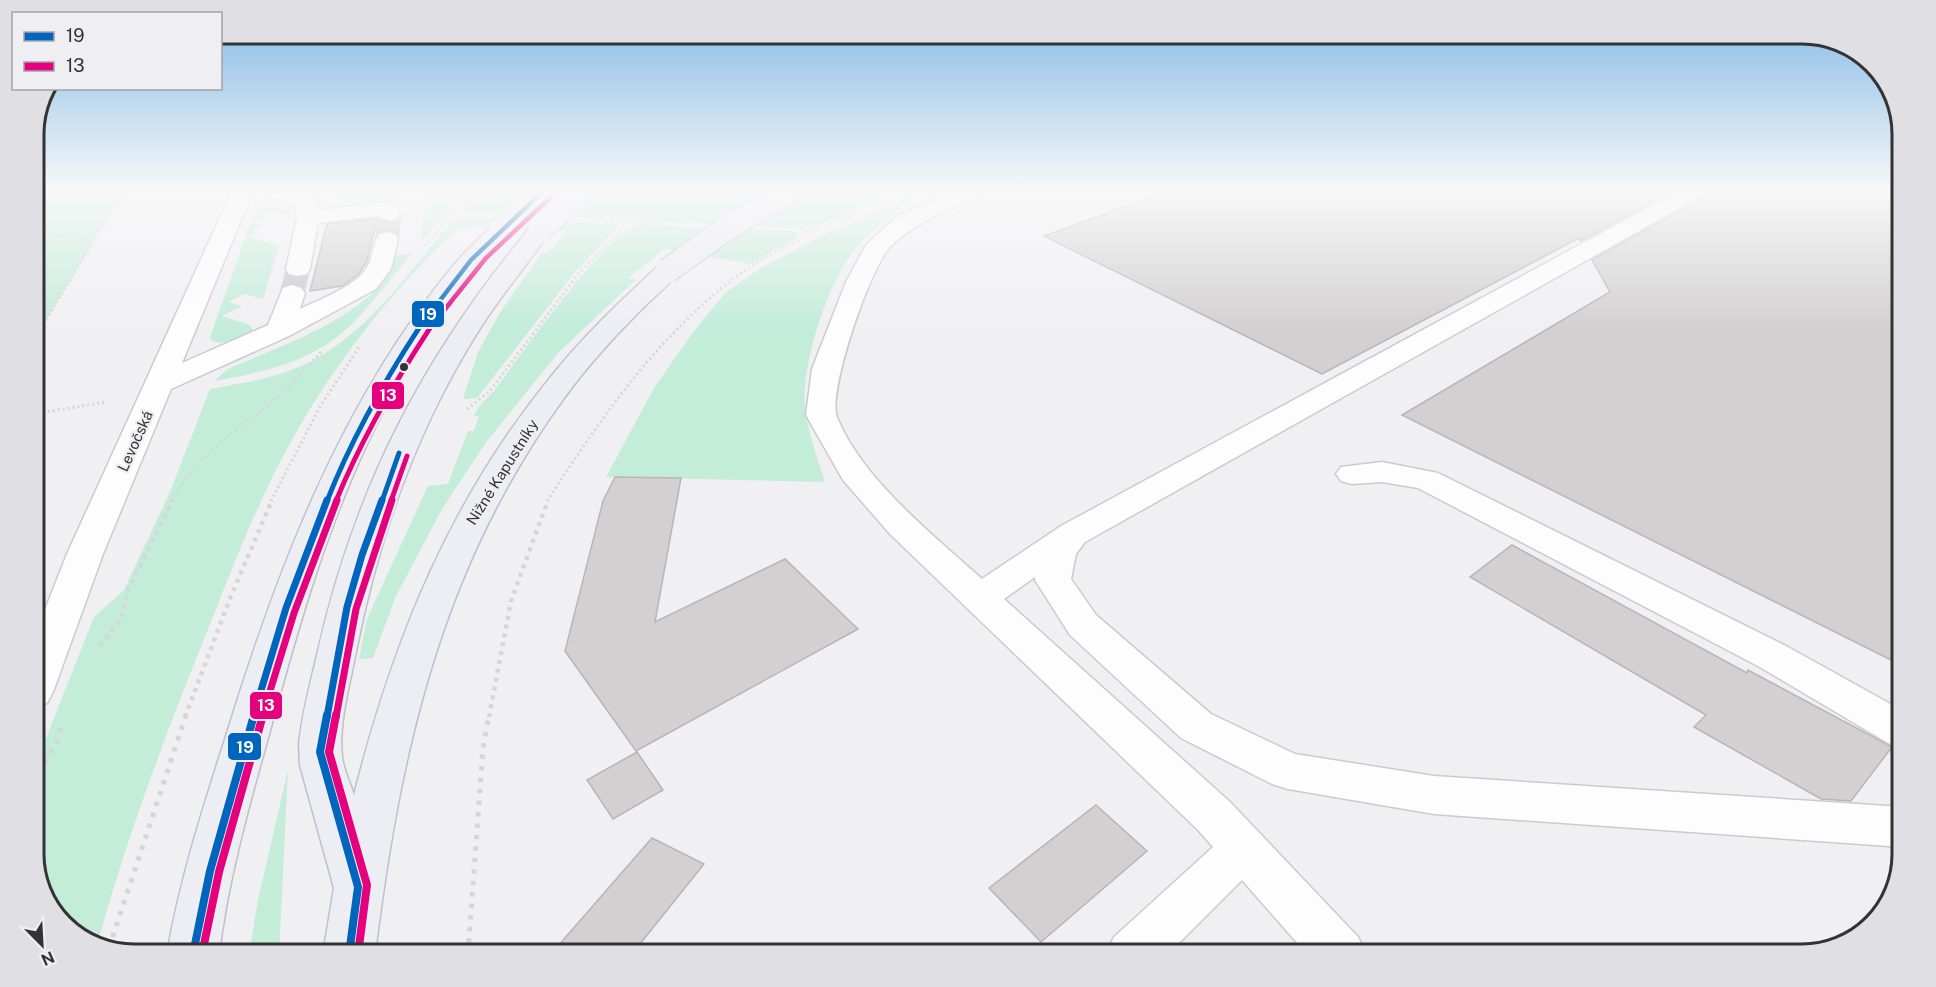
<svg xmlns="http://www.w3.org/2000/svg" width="1936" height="987" font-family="'Public Sans',sans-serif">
	<rect width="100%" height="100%" fill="#f0eff2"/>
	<g fill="#c3ecd9">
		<path d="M33 191H127L101 229 33 342Z"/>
		<path d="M317 191H466L425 238H421L427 194 354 203Z"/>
		<path d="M476 191H896L816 227 789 228 464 211 465 204Z"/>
		<path d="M922 191C899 210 871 228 853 252 827 285 801 365 805 407 808 433 817 457 825 482L606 477 654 388 694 331 725 293 758 270 812 241Z"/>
		<path d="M276 203 290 206 289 215 268 211 258 215 266 218 255 223 263 225 252 230 260 232 249 237 279 246 263 299 244 294 228 302 242 306 222 316 250 325 253 330C245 341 224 345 212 341L210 337 256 208Z"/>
		<path d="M466 217 620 225 575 272 477 398 463 399 478 352 501 311 542 253H548L567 231 460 227C374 306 305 402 258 508 239 549 223 592 206 634 165 735 126 840 97 945L89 944 50 910 33 860V771L94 617 124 590 170 492 210 389C237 384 265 380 291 370 362 344 405 276 452 221Z"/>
		<path d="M639 225 788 231 795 232 799 236 751 264 665 249 628 278 635 280 557 354 487 441 442 509 396 596 373 658 359 659 367 619 428 486 448 484 468 431H474L479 416H474C478 404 490 397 497 387 520 357 608 229 639 225Z"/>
		<path d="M413 253C391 277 367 312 342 333 306 363 260 373 214 381L228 369C275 348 385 312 394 256Z"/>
		<path d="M288 770 279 954H249L258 900Z"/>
	</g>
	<g fill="#d2d0d1" stroke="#b7b6b7" stroke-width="1.5">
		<path d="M1168 191H1673L1581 241 1579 238 1322 374 1044 236Z"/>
		<path d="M1708 191H1903V666L1402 415 1610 292 1592 260 1704 197Z"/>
		<path d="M377 219 367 261 358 275 342 286 310 291 327 224Z"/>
		<path d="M615 477 681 478 655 622 785 559 858 629 636 751 565 651 603 501Z"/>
		<path d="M1512 545 1747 673 1748 670 1892 747 1851 801 1821 799 1694 727 1706 715 1470 577Z"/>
		<path d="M637 752 663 790 613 819 587 780Z"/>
		<path d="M1096 805 1147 851 1041 942 989 888Z"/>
		<path d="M652 838 704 864 632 954H551Z"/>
	</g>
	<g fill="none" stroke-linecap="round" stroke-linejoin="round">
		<g stroke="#cac9cc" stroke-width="24" stroke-dasharray="24 12" stroke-linecap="butt">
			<path d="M387 239 389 214"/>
			<path d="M292 293 298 269"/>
		</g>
		<defs>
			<g id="minor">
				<path d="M232 191H253L182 363 268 325 283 288 292 285 301 288 305 293 300 309C318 300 354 287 365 270 373 260 372 245 379 234L387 232 395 234 398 239 391 269 376 289 289 336 171 389 103 554 53 692 47 703 33 707V640L67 554Z"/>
				<path d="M262 191H302L315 197 318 210 384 202 396 205 400 214 397 219 389 221 379 216 318 223 310 269 307 274 298 276 289 274 286 269 297 218 296 205 265 195Z"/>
				<path d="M955 191H984L981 195C948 211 918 220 891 246 871 264 827 393 837 417 862 479 933 535 982 579L1061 526 1679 191H1706L1703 195 1085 542 1076 554 1071 579 1096 615 1211 714 1295 754 1434 776 1903 807V847L1434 814 1288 789 1272 784 1181 738 1070 635 1035 580V577L1004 599 1230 802 1358 937 1366 954H1307L1242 880 1168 954H1106L1114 937 1213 847 1198 830 890 534 843 480 806 415 812 369 846 282 866 245 896 217Z"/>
				<path d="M1382 462 1438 473 1786 646 1903 711V748L1888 743 1758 666 1418 488 1382 482 1352 484 1341 481 1336 474 1341 467Z"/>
			</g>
			<g id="highway">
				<path d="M502 222 510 224 513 229C501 246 484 259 471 276 444 309 421 345 400 381 336 491 301 616 268 738 248 809 228 880 219 954H167C180 879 203 808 226 736 278 568 340 403 453 266 465 251 480 238 494 224Z"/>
				<path d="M540 223 548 225 551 230C528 264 501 295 479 330 418 426 379 536 357 647 351 679 338 724 342 756 343 769 350 782 354 795 394 638 450 499 554 373 585 334 622 300 658 266L667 264 676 266 679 271C668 287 651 299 638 313 611 340 586 368 564 398 441 567 400 751 375 954H323L334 888 300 765 299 744C302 714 310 685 317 655 355 486 422 358 532 225Z"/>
			</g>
		</defs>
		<use href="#minor" stroke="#cbcbcd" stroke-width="3"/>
		<use href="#highway" stroke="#c0c1c8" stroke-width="3"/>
		<g stroke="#d6d6d8" stroke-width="3" stroke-dasharray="2 3" stroke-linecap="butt">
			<path d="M606 222 664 224"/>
			<path d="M801 230 814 231 861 211"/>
			<path d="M33 240 100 229"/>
			<path d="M425 246 471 191"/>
			<path d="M33 341 101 229 127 191"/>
			<path d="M467 409 490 391 579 273 628 223"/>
			<path d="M33 414 106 402"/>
			<path d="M172 501C197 451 241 430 281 394 296 381 309 365 323 350"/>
			<path d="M271 501 320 407 359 347"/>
			<path d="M547 501C604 414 663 327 750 267 770 253 793 243 814 231"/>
		</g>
		<g stroke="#d6d6d8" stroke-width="4.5" stroke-dasharray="4 5" stroke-linecap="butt">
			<path d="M100 646 121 619 129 588 173 500"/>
			<path d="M185 717 229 601 272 500"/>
			<path d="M489 717 511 601 548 500"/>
		</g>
		<g stroke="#d6d6d8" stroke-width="5" stroke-dasharray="4.5 7" stroke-linecap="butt">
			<path d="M33 783 57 741 63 722"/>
			<path d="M109 948 186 715"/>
			<path d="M468 954 483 748 489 715"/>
		</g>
		<use href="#minor" fill="#fdfdfd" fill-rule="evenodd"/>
		<use href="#highway" fill="#ededf4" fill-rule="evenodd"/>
		<defs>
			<g id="highway-bridge">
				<path d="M502 229 544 191"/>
				<path d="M540 230 581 191"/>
				<path d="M667 271 724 230 789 191"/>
			</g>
		</defs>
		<use href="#highway-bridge" stroke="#c0c1c8" stroke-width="26" stroke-linecap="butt"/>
		<use href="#highway-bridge" stroke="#ededf4" stroke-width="24"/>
		<defs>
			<path id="bus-1-far3" d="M418 329 471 260 543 191"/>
			<g id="bus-1-far2">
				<path d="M327 501C351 440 383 383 419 328"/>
				<path d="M382 501 399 453"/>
			</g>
			<g id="bus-1-far1">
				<path d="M253 717 286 608 327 500"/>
				<path d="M327 717 347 607 362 555 382 500"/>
			</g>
			<g id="bus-1">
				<path d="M327 715 320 752 358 887 349 954"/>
				<path d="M193 954 210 871 254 715"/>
			</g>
			<path id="bus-2-far3" d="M429 329 486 258 550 198"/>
			<g id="bus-2-far2">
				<path d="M336 501C361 440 394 383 430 328"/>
				<path d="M391 501 407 456"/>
			</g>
			<g id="bus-2-far1">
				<path d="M262 717 294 613 337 500"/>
				<path d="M336 717 356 609 392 500"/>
			</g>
			<g id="bus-2">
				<path d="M336 715 329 752 367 885 358 954"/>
				<path d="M202 954 219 872 263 715"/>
			</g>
		</defs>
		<use href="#bus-1-far3" stroke="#efeef3" stroke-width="8"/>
		<use href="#bus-1-far2" stroke="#efeef3" stroke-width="9"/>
		<use href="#bus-1-far1" stroke="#efeef3" stroke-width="11"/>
		<use href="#bus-1" stroke="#efeef3" stroke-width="13"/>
		<use href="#bus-2-far3" stroke="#efeef3" stroke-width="8"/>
		<use href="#bus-2-far2" stroke="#efeef3" stroke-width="9"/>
		<use href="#bus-2-far1" stroke="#efeef3" stroke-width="11"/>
		<use href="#bus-2" stroke="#efeef3" stroke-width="13"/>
		<use href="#bus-1-far3" stroke="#0065bd" stroke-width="4.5"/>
		<use href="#bus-1-far2" stroke="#0065bd" stroke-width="5"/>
		<use href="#bus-1-far1" stroke="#0065bd" stroke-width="7"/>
		<use href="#bus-1" stroke="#0065bd" stroke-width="8"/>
		<use href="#bus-2-far3" stroke="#e5007d" stroke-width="4.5"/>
		<use href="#bus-2-far2" stroke="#e5007d" stroke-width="5"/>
		<use href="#bus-2-far1" stroke="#e5007d" stroke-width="7"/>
		<use href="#bus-2" stroke="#e5007d" stroke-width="8"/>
	</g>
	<linearGradient id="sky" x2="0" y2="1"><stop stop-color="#81b8e5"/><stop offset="0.58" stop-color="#f8f8f9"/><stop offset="1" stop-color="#f8f8f9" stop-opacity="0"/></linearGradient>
	<rect width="1936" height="330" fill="url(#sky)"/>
	<circle fill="#333335" stroke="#efeef3" stroke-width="2" cx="404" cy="367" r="5"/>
	<g text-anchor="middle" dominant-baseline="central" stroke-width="4.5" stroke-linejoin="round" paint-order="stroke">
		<g font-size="15" fill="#333335" stroke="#efeef3">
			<text transform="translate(135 441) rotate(-66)">Levočská</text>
			<text transform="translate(502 472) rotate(-58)">Nižné Kapustníky</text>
		</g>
	</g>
	<path d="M0 0H1936V987H0ZM134 44H1802A90 90 0 0 1 1892 134V854A90 90 0 0 1 1802 944H134A90 90 0 0 1 44 854V134A90 90 0 0 1 134 44Z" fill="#e0dfe4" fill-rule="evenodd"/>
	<path fill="none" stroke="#333335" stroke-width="3" d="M134 44H1802A90 90 0 0 1 1892 134V854A90 90 0 0 1 1802 944H134A90 90 0 0 1 44 854V134A90 90 0 0 1 134 44Z"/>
	<g stroke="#efeef3" stroke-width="2">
		<rect x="411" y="300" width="34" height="28" rx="6" fill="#0065bd"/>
		<rect x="371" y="381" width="34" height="29" rx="6" fill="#e5007d"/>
		<rect x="249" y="691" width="34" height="29" rx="6" fill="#e5007d"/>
		<rect x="227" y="732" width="35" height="29" rx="6" fill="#0065bd"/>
	</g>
	<g font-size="16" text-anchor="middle" font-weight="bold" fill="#fff">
		<text x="428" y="320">19</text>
		<text x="388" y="401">13</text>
		<text x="266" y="711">13</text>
		<text x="245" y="753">19</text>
	</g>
	<rect x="12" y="12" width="210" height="78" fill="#efeef3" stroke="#a4a3a7" stroke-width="1.5"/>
	<rect x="24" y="32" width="30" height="9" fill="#0065bd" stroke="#a4a3a7" stroke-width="1.5"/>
	<text x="66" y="42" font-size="18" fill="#333335">19</text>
	<rect x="24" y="62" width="30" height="9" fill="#e5007d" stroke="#a4a3a7" stroke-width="1.5"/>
	<text x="66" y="72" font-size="18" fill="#333335">13</text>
	<g transform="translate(42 945) rotate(156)" stroke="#efeef3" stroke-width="4.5" paint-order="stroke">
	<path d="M0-4.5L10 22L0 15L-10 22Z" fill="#333335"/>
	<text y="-9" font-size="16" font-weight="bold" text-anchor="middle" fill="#333335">N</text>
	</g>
</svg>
